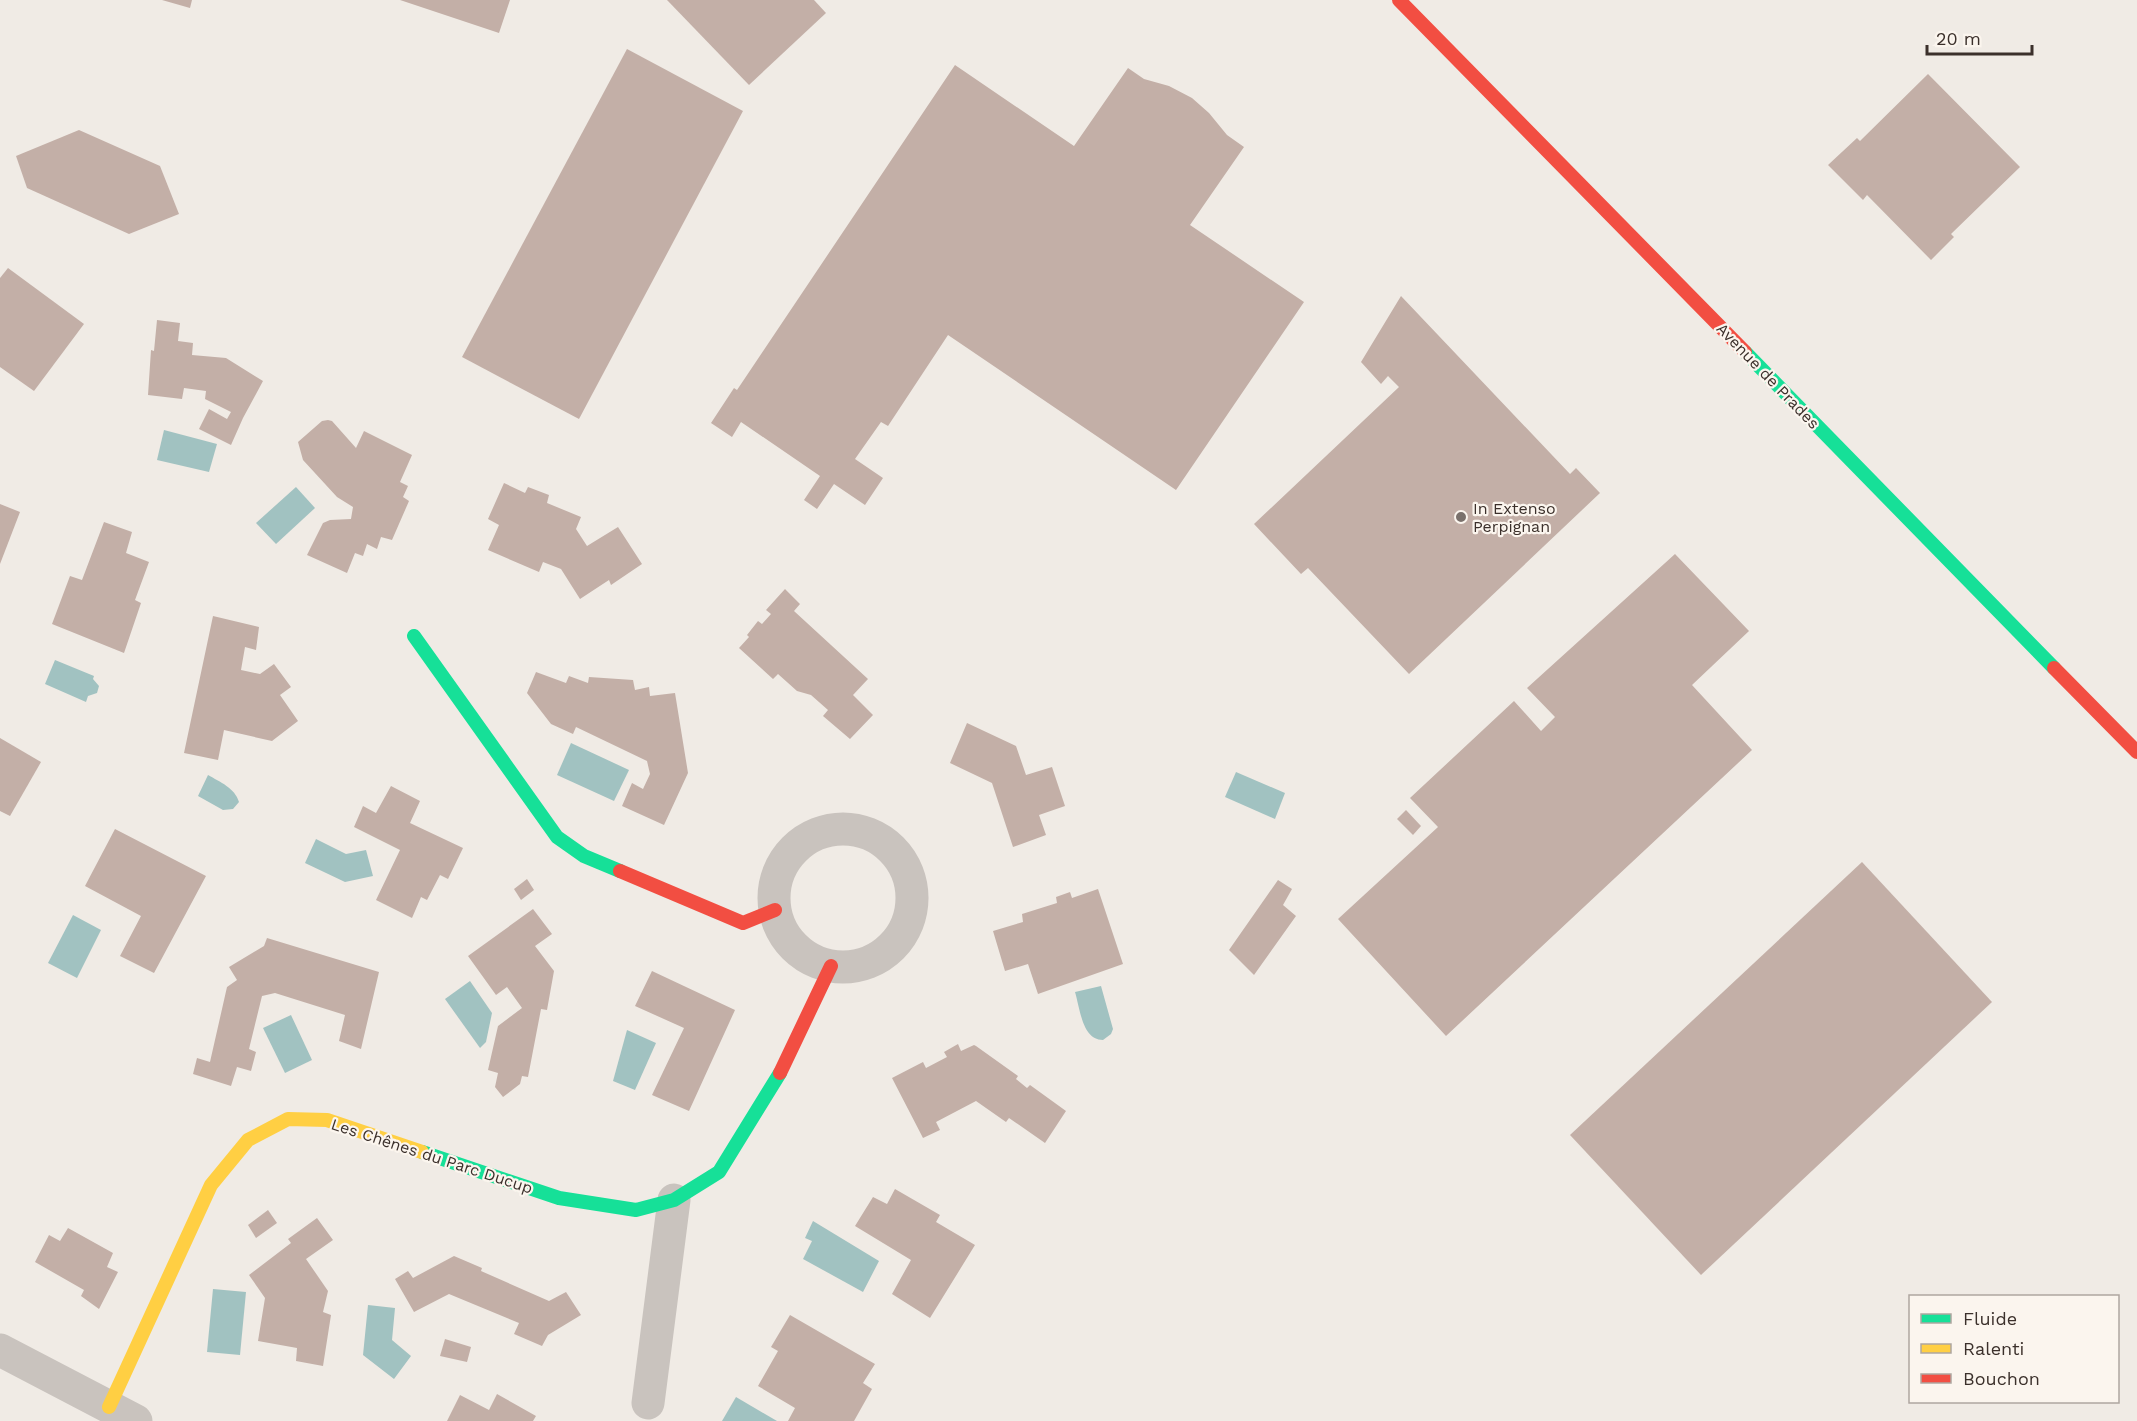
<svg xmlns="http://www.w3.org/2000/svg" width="2137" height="1421" font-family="'Work Sans',sans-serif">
	<rect width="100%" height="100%" fill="#f0ebe5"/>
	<g fill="#a1c2c1">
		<path d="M164 430 217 444 209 472 157 460Z"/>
		<path d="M296 487 315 508 276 544 256 523Z"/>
		<path d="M55 660 94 676 93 679 99 686 97 693 88 696 86 702 45 684Z"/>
		<path d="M571 743 629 770 614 801 557 775Z"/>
		<path d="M1236 772 1285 793 1275 819 1225 797Z"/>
		<path d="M208 775C220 782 235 788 239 802L233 809 223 810 198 796Z"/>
		<path d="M316 839 346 854 366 850 373 876 345 882 305 863Z"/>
		<path d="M73 915 101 930 77 978 48 963Z"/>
		<path d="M470 981 492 1013 486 1042 480 1048 445 999Z"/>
		<path d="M1101 986 1113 1029 1111 1034 1103 1040C1082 1040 1080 1008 1075 992Z"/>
		<path d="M291 1015 312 1060 285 1073 263 1028Z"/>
		<path d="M627 1030 656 1043 635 1090 613 1081Z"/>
		<path d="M813 1221 879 1261 863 1292 803 1259 812 1241 805 1238Z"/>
		<path d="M213 1289 246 1292 240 1355 207 1352Z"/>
		<path d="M368 1305 395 1308 392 1340 411 1356 394 1379 363 1355Z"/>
		<path d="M736 1397 777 1421H722Z"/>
	</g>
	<g fill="#c3afa7">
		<path d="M162 0H192L190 8Z"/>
		<path d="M400 0H510L499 33Z"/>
		<path d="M667 0H814L826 13 749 85Z"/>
		<path d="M627 49 743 111 579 419 462 357Z"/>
		<path d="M955 65 1074 146 1128 68 1144 79 1169 86 1192 98 1209 113 1227 135 1244 147 1190 225 1304 302 1176 490 948 335 888 426 881 422 855 459 883 478 865 505 834 484 817 509 804 500 820 476 741 422 732 437 711 423 734 388 737 390Z"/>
		<path d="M1928 74 2020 167 1951 234 1954 237 1931 260 1867 195 1863 200 1828 165 1857 138 1860 141Z"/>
		<path d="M79 130 160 166 179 214 129 234 27 188 16 156Z"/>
		<path d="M8 268 84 324 34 391 0 367V278Z"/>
		<path d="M1401 296 1570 474 1576 468 1600 493 1409 674 1308 568 1301 574 1254 524 1399 387 1388 376 1381 384 1361 362Z"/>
		<path d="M157 320 180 323 178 341 193 343 192 355 226 358 263 381 243 418 231 445 199 429 209 409 227 419 231 412 205 399 206 391 184 388 182 399 148 395 151 350 154 351Z"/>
		<path d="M328 420 332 421 356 448 364 431 412 455 400 482 408 486 403 497 409 501 392 540 381 537 377 549 367 544 363 556 355 553 347 573 307 555 323 523 330 520 351 519 353 507 337 497 303 460 298 442 322 421Z"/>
		<path d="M504 483 525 493 528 487 549 495 547 503 581 517 576 529 587 546 618 527 642 564 611 585 609 580 580 599 561 569 543 562 539 572 488 550 499 525 488 519Z"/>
		<path d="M0 504 20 512 0 564Z"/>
		<path d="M104 522 132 532 126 553 149 562 135 600 141 603 124 653 52 624 70 576 82 580Z"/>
		<path d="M1675 554 1749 631 1692 685 1752 750 1446 1036 1338 919 1438 827 1410 798 1514 701 1541 731 1555 717 1527 688Z"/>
		<path d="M785 589 800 604 794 611 868 679 853 695 873 715 850 739 823 716 828 710 811 695 797 691 778 674 773 679 739 648 749 637 747 635 758 621 762 624 771 614 766 610Z"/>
		<path d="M213 616 259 627 256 650 245 647 241 670 260 674 274 664 291 687 280 695 298 721 272 741 224 730 218 760 184 753Z"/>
		<path d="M536 672 566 683 569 676 588 683 589 677 633 680 635 690 649 687 650 696 675 693 688 773 664 825 622 806 632 783 643 789 650 774 647 761 576 727 573 734 551 724 527 693Z"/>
		<path d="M967 723 1016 746 1026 775 1052 767 1065 806 1039 815 1046 835 1013 847 992 783 950 763Z"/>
		<path d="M0 738 41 762 10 816 0 811Z"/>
		<path d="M391 786 420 801 410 823 463 848 448 879 440 875 427 900 421 897 412 918 376 900 400 850 354 827 363 806 376 813Z"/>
		<path d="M1406 810 1421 826 1413 835 1397 819Z"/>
		<path d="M115 829 206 876 154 973 120 956 141 916 85 886Z"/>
		<path d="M1862 862 1992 1002 1701 1275 1570 1135Z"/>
		<path d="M527 879 534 890 521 900 514 889Z"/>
		<path d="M1278 880 1292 889 1283 905 1296 916 1254 975 1229 950Z"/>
		<path d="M1098 889 1123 964 1038 994 1028 964 1005 971 993 931 1023 922 1022 914 1057 903 1056 897 1070 892 1072 898Z"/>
		<path d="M533 909 552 934 535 946 554 971 547 1010 541 1009 528 1077 522 1076 520 1084 503 1097 495 1087 498 1073 488 1070 498 1026 522 1008 507 987 496 995 468 956Z"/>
		<path d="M267 938 379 972 361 1049 339 1041 345 1015 275 993 262 996 249 1049 256 1052 251 1071 237 1067 231 1086 193 1074 197 1058 210 1062 227 987 237 980 229 967 264 946Z"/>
		<path d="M652 971 735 1010 689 1111 652 1095 684 1028 635 1006Z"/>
		<path d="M958 1044 961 1051 974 1045 976 1046 1018 1076 1016 1079 1027 1088 1030 1085 1066 1111 1045 1143 1009 1118 1006 1122 976 1101 936 1122 940 1130 923 1138 892 1078 923 1062 926 1068 947 1057 944 1052Z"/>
		<path d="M895 1189 940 1215 936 1222 975 1245 930 1318 892 1294 911 1260 855 1226 873 1197 887 1204Z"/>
		<path d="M268 1210 277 1223 256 1238 248 1225Z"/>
		<path d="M317 1218 333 1240 306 1259 328 1291 323 1312 331 1315 323 1366 296 1361 297 1348 258 1341 265 1298 249 1275 291 1243 288 1239Z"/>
		<path d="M68 1228 113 1253 107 1267 118 1272 99 1309 81 1296 84 1290 35 1262 49 1235 60 1241Z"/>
		<path d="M454 1256 482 1268 481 1271 549 1301 566 1292 581 1315 548 1335 542 1346 514 1334 519 1323 449 1294 414 1312 395 1279 408 1271 413 1278Z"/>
		<path d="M790 1315 875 1364 863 1383 872 1389 854 1421H788L795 1408 758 1386 778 1351 771 1347Z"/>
		<path d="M445 1339 471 1347 467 1362 440 1356Z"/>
		<path d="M497 1394 536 1416 533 1421H447L460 1395 489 1410Z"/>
	</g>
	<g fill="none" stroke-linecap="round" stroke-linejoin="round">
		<g stroke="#c9c3be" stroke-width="33">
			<circle cx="843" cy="898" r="69"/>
			<path d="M0 1350 136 1421"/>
			<path d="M648 1403 674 1200"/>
		</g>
		<g stroke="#16e098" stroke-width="14">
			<path d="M1745 352 2054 668"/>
			<path d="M414 636 557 837 584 856 620 871"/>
			<path d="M422 1152 559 1198 636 1210 674 1200 719 1172 780 1073"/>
		</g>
		<path stroke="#ffcf43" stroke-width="14" d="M109 1407 211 1185 248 1140 288 1119 327 1120 422 1152"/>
		<g stroke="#f24e42" stroke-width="14">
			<path d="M1399 0 1745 352"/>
			<path d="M2054 668 2137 752"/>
			<path d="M620 871 743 923 775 910"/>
			<path d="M780 1073 831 966"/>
		</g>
	</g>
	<circle fill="#7a716c" stroke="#fbf5ee" stroke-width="2" cx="1461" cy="517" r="6"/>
	<g text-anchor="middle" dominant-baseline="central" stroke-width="4.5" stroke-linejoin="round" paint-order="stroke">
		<g font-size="16" fill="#3b302b" stroke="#fbf5ee">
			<text transform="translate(1768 376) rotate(46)">Avenue de Prades</text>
			<text transform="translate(432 1156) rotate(18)">Les Chênes du Parc Ducup</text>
		</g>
		<g font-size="16" fill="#3b302b" stroke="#fbf5ee" text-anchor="start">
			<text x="1473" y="508">In Extenso<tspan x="1473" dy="18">Perpignan</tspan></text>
		</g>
	</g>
	<rect x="1909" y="1295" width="210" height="108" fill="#fbf5ee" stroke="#aea6a0" stroke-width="1.5"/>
	<rect x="1921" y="1314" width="30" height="9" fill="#16e098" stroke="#aea6a0" stroke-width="1.5"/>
	<text x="1963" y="1325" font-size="18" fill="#3b302b">Fluide</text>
	<rect x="1921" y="1344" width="30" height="9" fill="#ffcf43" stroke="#aea6a0" stroke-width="1.5"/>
	<text x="1963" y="1355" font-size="18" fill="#3b302b">Ralenti</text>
	<rect x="1921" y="1374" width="30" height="9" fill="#f24e42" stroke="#aea6a0" stroke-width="1.5"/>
	<text x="1963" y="1385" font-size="18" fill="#3b302b">Bouchon</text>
	<path d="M1927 45v9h105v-9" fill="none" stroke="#3b302b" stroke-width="3"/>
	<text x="1936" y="45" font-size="18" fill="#3b302b" stroke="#fbf5ee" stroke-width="4.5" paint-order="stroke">20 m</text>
</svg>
